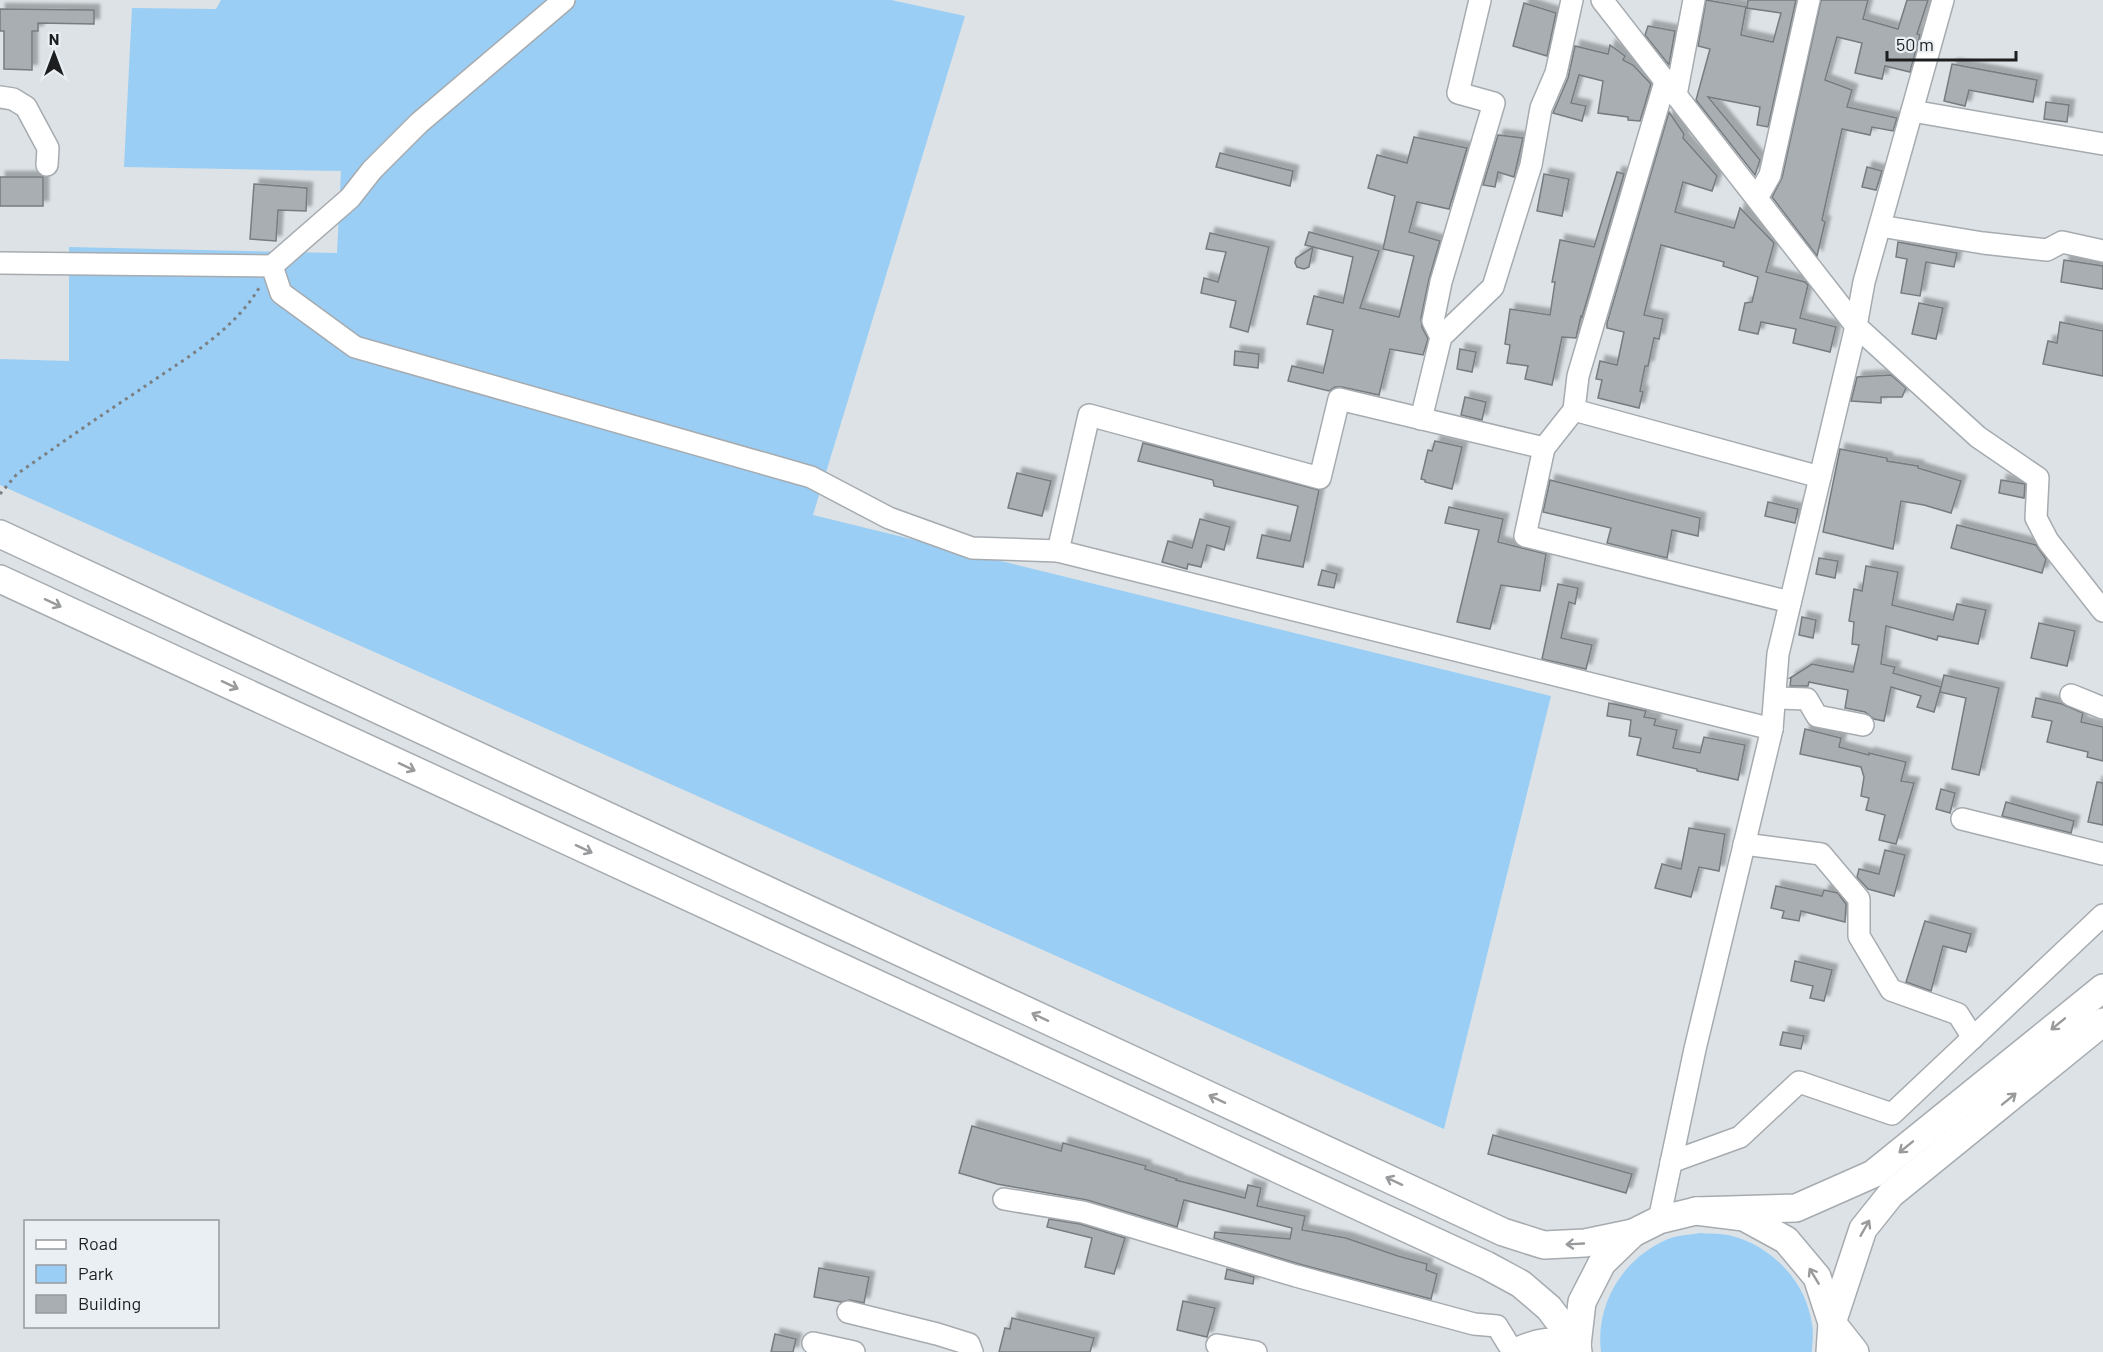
<svg xmlns="http://www.w3.org/2000/svg" width="2103" height="1352" font-family="Barlow,sans-serif">
	<defs>
		<filter id="shadow"><feDropShadow dx="5.5" dy="-5.5" stdDeviation="1.5" flood-color="#0004"/></filter>
	</defs>
	<rect width="100%" height="100%" fill="#dce2e6"/>
	<g fill="#9acef4">
		<path d="M221 0H891L965 16 813 515 1551 696 1444 1129 0 485V359L69 361V247L337 253 341 171 124 167 132 8 216 9Z"/>
		<path d="M1700 1233C1710 1234 1722 1233 1732 1236 1773 1247 1806 1282 1812 1324 1814 1333 1812 1343 1812 1352H1601C1595 1304 1623 1258 1668 1239 1677 1235 1690 1235 1700 1233Z"/>
	</g>
	<g fill="#a9aeb2" stroke="#777c80" stroke-width="1.5" filter="url(#shadow)">
		<path d="M1706 0 1746 7 1741 35 1773 42 1781 13 1747 8 1748 0H1796L1768 127 1757 125 1760 107 1708 97 1760 160 1755 175 1696 100 1710 49 1698 46Z"/>
		<path d="M1821 0H1868L1863 19 1898 29 1907 0H1928L1917 34 1920 35 1910 72 1885 66 1882 79 1855 73 1862 43 1837 37 1825 80 1852 90 1847 107 1897 118 1893 131 1872 127 1870 135 1842 129 1822 220 1825 222 1817 256 1772 197 1782 178Z"/>
		<path d="M1524 3 1556 13 1547 56 1513 46Z"/>
		<path d="M0 9 94 10V24L38 23V31H32V70L4 69V31H0Z"/>
		<path d="M1648 26 1675 31 1669 65 1645 35Z"/>
		<path d="M1610 45 1625 56 1623 60 1633 65 1651 84 1640 121 1628 120V117L1598 113 1603 81 1579 75 1571 103 1586 106 1582 121 1553 113 1568 78 1575 46 1608 54Z"/>
		<path d="M1952 64 2037 80 2033 102 1969 90 1965 106 1944 101Z"/>
		<path d="M2046 102 2069 105 2067 122 2044 119Z"/>
		<path d="M1669 112 1684 134 1683 138 1717 176 1712 191 1683 182 1675 212 1734 228 1740 208 1774 243 1766 272 1805 282 1808 285 1800 318 1836 327 1830 352 1793 343 1796 329 1761 322 1758 334 1739 330 1745 303 1752 302 1758 277 1723 266 1724 262 1661 245 1644 315 1663 319 1659 339 1654 338 1648 366H1645L1640 391 1643 392 1639 408 1598 398 1602 380 1596 379 1600 361 1617 365 1624 332 1607 328V323Z"/>
		<path d="M1498 135 1523 138 1514 177 1498 172 1495 187 1483 185Z"/>
		<path d="M1414 137 1467 148 1449 209 1417 202 1409 232 1440 241 1429 279 1421 318 1422 327 1428 339 1423 355 1390 349 1379 395 1342 387H1335L1329 391 1288 381 1292 366 1323 373 1333 330 1307 324 1314 296 1343 303 1353 257 1305 245 1309 232 1379 251 1360 308 1399 317 1414 256 1383 249 1395 196 1368 188 1377 155 1407 163Z"/>
		<path d="M1220 153 1293 171 1290 186 1216 167Z"/>
		<path d="M1867 167 1882 171 1876 190 1862 187Z"/>
		<path d="M1617 172 1624 174 1582 317 1581 316 1576 338 1562 337 1552 385 1525 379 1528 366 1507 363 1510 345 1505 344 1510 309 1550 315 1555 282H1552L1560 240 1594 247Z"/>
		<path d="M1544 174 1569 179 1562 216 1537 211Z"/>
		<rect x="0" y="177" width="43" height="29"/>
		<path d="M254 184 307 188 306 211 278 210 276 241 250 239Z"/>
		<path d="M1210 233 1269 247 1248 332 1230 327 1236 301 1201 293 1204 278 1218 282 1226 252 1206 249Z"/>
		<path d="M1898 242 1957 253 1954 267 1926 262 1920 296 1901 293 1907 259 1896 257Z"/>
		<path d="M1313 247 1309 267 1304 269 1297 267 1295 263 1296 258Z"/>
		<path d="M2064 260 2103 266V289L2061 282Z"/>
		<path d="M1919 303 1943 308 1936 339 1912 334Z"/>
		<path d="M2060 322 2103 331V376L2043 364 2048 341 2057 343Z"/>
		<path d="M1460 349 1476 352 1472 372 1457 369Z"/>
		<path d="M1235 351 1259 354 1258 368 1234 365Z"/>
		<path d="M1891 375 1906 388 1902 397H1881V403L1851 401 1857 377Z"/>
		<path d="M1465 397 1486 402 1482 420 1461 415Z"/>
		<path d="M1435 441 1462 447 1452 489 1425 482V480L1421 479 1428 450 1432 451Z"/>
		<path d="M1143 443 1319 490 1303 567 1257 558 1262 535 1290 541 1298 506 1214 486 1213 480 1138 461Z"/>
		<path d="M1840 449 1887 458V461L1918 466V468L1961 481 1951 513 1924 505 1901 501 1893 549 1823 532Z"/>
		<path d="M1017 473 1051 481 1042 516 1008 508Z"/>
		<path d="M1550 480 1700 518 1698 536 1672 530 1667 558 1607 543 1611 528 1543 512Z"/>
		<path d="M2001 480 2025 484 2024 498 1999 493Z"/>
		<path d="M1768 502 1798 509 1795 523 1765 516Z"/>
		<path d="M1449 507 1503 519 1498 542 1546 554 1540 591 1501 585 1490 629 1457 622 1479 530 1445 523Z"/>
		<path d="M1200 519 1230 527 1224 550 1207 545 1201 567 1188 564 1187 569 1162 562 1168 541 1192 548Z"/>
		<path d="M1957 525 2036 545 2046 559 2042 573 1951 548Z"/>
		<path d="M1819 558 1838 561 1835 578 1816 574Z"/>
		<path d="M1866 566 1898 572 1892 605 1953 620 1957 604 1986 610 1978 644 1938 636 1937 640 1886 626 1881 664 1895 667 1893 673 1941 687 1934 712 1917 707 1921 696 1891 687 1884 721 1874 719 1865 712 1845 708 1848 690 1809 682 1808 686H1790L1791 678H1790L1812 664 1853 672 1859 645 1852 644 1854 622 1849 621 1854 589 1862 591Z"/>
		<path d="M1322 570 1337 574 1334 588 1318 585Z"/>
		<path d="M1558 584 1578 588 1575 604 1569 602 1561 638 1592 645 1586 669 1542 659Z"/>
		<path d="M1802 617 1816 620 1813 638 1799 635Z"/>
		<path d="M2039 623 2075 631 2067 666 2031 658Z"/>
		<path d="M1944 675 1999 688 1979 775 1952 769 1966 698 1940 692Z"/>
		<path d="M2036 698 2062 704 2083 713 2081 722 2103 727V761L2087 757 2088 752 2047 742 2052 721 2032 717Z"/>
		<path d="M1609 703 1646 711 1644 717 1656 719 1654 725 1677 730 1673 748 1700 753 1704 737 1745 745 1738 780 1697 771V769L1637 755 1641 738 1629 736 1631 720 1607 716Z"/>
		<path d="M1805 729 1841 738 1839 747 1869 755V753L1906 762 1901 781 1914 783 1896 844 1879 840 1885 815 1866 810 1869 798 1861 796 1864 777 1861 767 1800 754Z"/>
		<path d="M2097 782 2103 783V825L2088 822Z"/>
		<path d="M1941 789 1955 793 1950 813 1936 809Z"/>
		<path d="M2006 802 2074 821 2071 833 2002 816Z"/>
		<path d="M1689 828 1725 834 1719 871 1699 867 1691 897 1655 888 1662 864 1681 869Z"/>
		<path d="M1885 850 1905 855 1894 896 1868 889 1857 877 1859 869 1879 874Z"/>
		<path d="M1776 886 1822 896 1824 890 1838 893 1846 904 1845 922 1801 911 1799 921 1782 918 1784 911 1771 908Z"/>
		<path d="M1925 921 1971 934 1966 952 1943 946 1931 991 1906 982Z"/>
		<path d="M1795 961 1832 970 1824 1001 1810 998 1813 986 1791 981Z"/>
		<path d="M1783 1032 1804 1036 1801 1049 1780 1045Z"/>
		<path d="M972 1126 1061 1151 1063 1143 1146 1166 1145 1169 1177 1179 1176 1180 1245 1198 1248 1185 1261 1188 1257 1206 1305 1216 1302 1230 1346 1238 1398 1256 1427 1264 1426 1270 1437 1274 1431 1299 1299 1264 1214 1238 1215 1232 1290 1239 1292 1228 1184 1200 1177 1227 1087 1200 997 1184 959 1173Z"/>
		<path d="M1493 1135 1632 1174 1626 1193 1488 1154Z"/>
		<path d="M1049 1219 1080 1224 1125 1238 1114 1274 1085 1267 1092 1238 1047 1227Z"/>
		<path d="M819 1268 869 1277 864 1303 850 1300 841 1302 814 1297Z"/>
		<path d="M1227 1269 1254 1277 1253 1284 1225 1279Z"/>
		<path d="M1183 1301 1215 1308 1207 1337 1177 1330Z"/>
		<path d="M1012 1318 1094 1338 1090 1352H999L1005 1328 1010 1329Z"/>
		<path d="M775 1334 796 1339 793 1352H771Z"/>
	</g>
	<g fill="none" stroke-linecap="round" stroke-linejoin="round">
		<defs>
			<g id="minor">
				<path d="M1602 0 1856 326 1978 437 2038 478 2036 518 2048 541 2103 611"/>
				<path d="M1665 82 1578 376 1574 410 1820 477"/>
				<path d="M1676 95 1694 0"/>
				<path d="M0 97 13 99 26 107 48 148 47 165"/>
				<path d="M1912 111 2103 144"/>
				<path d="M1757 198 1770 175 1809 0"/>
				<path d="M1880 226 1983 243 2047 250 2062 242 2103 251"/>
				<path d="M0 263 272 266 281 293 355 347 811 477 889 518 972 548 1058 551 1772 729"/>
				<path d="M272 266 350 198 372 170 419 123 564 0"/>
				<path d="M1441 337 1433 321 1441 282 1494 103 1458 93 1480 0"/>
				<path d="M1421 419 1441 337 1493 287 1531 165 1541 108 1556 73 1572 0"/>
				<path d="M1544 448 1574 410"/>
				<path d="M1058 551 1089 415 1320 478 1339 399 1544 448 1525 536 1790 602"/>
				<path d="M2071 695 2103 708"/>
				<path d="M1775 698 1807 699 1817 716 1863 725"/>
				<path d="M1962 819 2103 854"/>
				<path d="M1744 844 1821 854 1859 899V936L1891 990 1958 1014 1973 1038"/>
				<path d="M1671 1162 1740 1137 1799 1082 1892 1114 2103 915"/>
				<path d="M1004 1199 1083 1212 1296 1276 1474 1324 1497 1326 1513 1352"/>
				<path d="M1659 1220 1695 1049 1772 729 1778 654 1856 326 1864 282 1943 0"/>
				<path d="M848 1312 937 1334 969 1344 972 1352"/>
				<path d="M813 1343 854 1352"/>
				<path d="M1217 1345 1256 1352"/>
			</g>
			<g id="major">
				<path d="M0 534 1503 1232 1544 1245 1585 1243 1633 1233"/>
				<path d="M0 579 1486 1265 1521 1284 1549 1308 1577 1345"/>
				<path d="M1696 1211 1796 1208 1873 1174 2103 988"/>
				<path d="M1516 1352C1539 1341 1552 1340 1577 1345"/>
				<path d="M1578 1352 1577 1345 1582 1302 1602 1263 1633 1233 1659 1220 1696 1211 1744 1217 1786 1240 1817 1277 1832 1323 1830 1352"/>
				<path d="M1855 1352 1832 1323 1863 1229 1891 1194 2103 1022"/>
			</g>
		</defs>
		<use href="#minor" stroke="#a6abb0" stroke-width="24"/>
		<use href="#major" stroke="#a6abb0" stroke-width="30"/>
		<path stroke="#7b7f82" stroke-width="3" stroke-dasharray="3 4.5" stroke-linecap="butt" d="M0 494 17 474C57 446 97 418 138 391 181 361 232 333 259 288"/>
		<use href="#minor" stroke="#fff" stroke-width="21"/>
		<use href="#major" stroke="#fff" stroke-width="27"/>
	</g>
	<defs><path id="oneway-shaft" d="M-6 0H5M1.5-3L5.5 0L1.5 3" fill="none" stroke-width="1.6" stroke-linecap="round" stroke-linejoin="round" transform="scale(1.5)"/></defs>
	<g stroke="#999a9b">
		<use href="#oneway-shaft" transform="translate(53 603) rotate(25)"/>
		<use href="#oneway-shaft" transform="translate(230 685) rotate(25)"/>
		<use href="#oneway-shaft" transform="translate(407 767) rotate(25)"/>
		<use href="#oneway-shaft" transform="translate(584 849) rotate(25)"/>
		<use href="#oneway-shaft" transform="translate(1040 1017) rotate(-155)"/>
		<use href="#oneway-shaft" transform="translate(2058 1024) rotate(141)"/>
		<use href="#oneway-shaft" transform="translate(1217 1099) rotate(-155)"/>
		<use href="#oneway-shaft" transform="translate(2009 1099) rotate(-39)"/>
		<use href="#oneway-shaft" transform="translate(1906 1147) rotate(141)"/>
		<use href="#oneway-shaft" transform="translate(1394 1181) rotate(-155)"/>
		<use href="#oneway-shaft" transform="translate(1865 1228) rotate(-60)"/>
		<use href="#oneway-shaft" transform="translate(1575 1244) rotate(177)"/>
		<use href="#oneway-shaft" transform="translate(1814 1276) rotate(-121)"/>
	</g>
	<rect x="24" y="1220" width="195" height="108" fill="#e9eff3" stroke="#979b9f" stroke-width="1.5"/>
	<rect x="36" y="1240" width="30" height="9" fill="#ffffff" stroke="#979b9f" stroke-width="1.5"/>
	<text x="78" y="1250" font-size="18" fill="#1c1e20">Road</text>
	<rect x="36" y="1265" width="30" height="18" fill="#9acef4" stroke="#979b9f" stroke-width="1.5"/>
	<text x="78" y="1280" font-size="18" fill="#1c1e20">Park</text>
	<rect x="36" y="1295" width="30" height="18" fill="#a9aeb2" stroke="#979b9f" stroke-width="1.5"/>
	<text x="78" y="1310" font-size="18" fill="#1c1e20">Building</text>
	<g transform="translate(54 54)" stroke="#e9eff3" stroke-width="4.5" paint-order="stroke">
	<path d="M0-4.5L10 22L0 15L-10 22Z" fill="#1c1e20"/>
	<text y="-9" font-size="16" font-weight="bold" text-anchor="middle" fill="#1c1e20">N</text>
	</g>
	<path d="M1887 51v9h129v-9" fill="none" stroke="#1c1e20" stroke-width="3"/>
	<text x="1896" y="51" font-size="18" fill="#1c1e20" stroke="#e9eff3" stroke-width="4.5" paint-order="stroke">50 m</text>
</svg>
